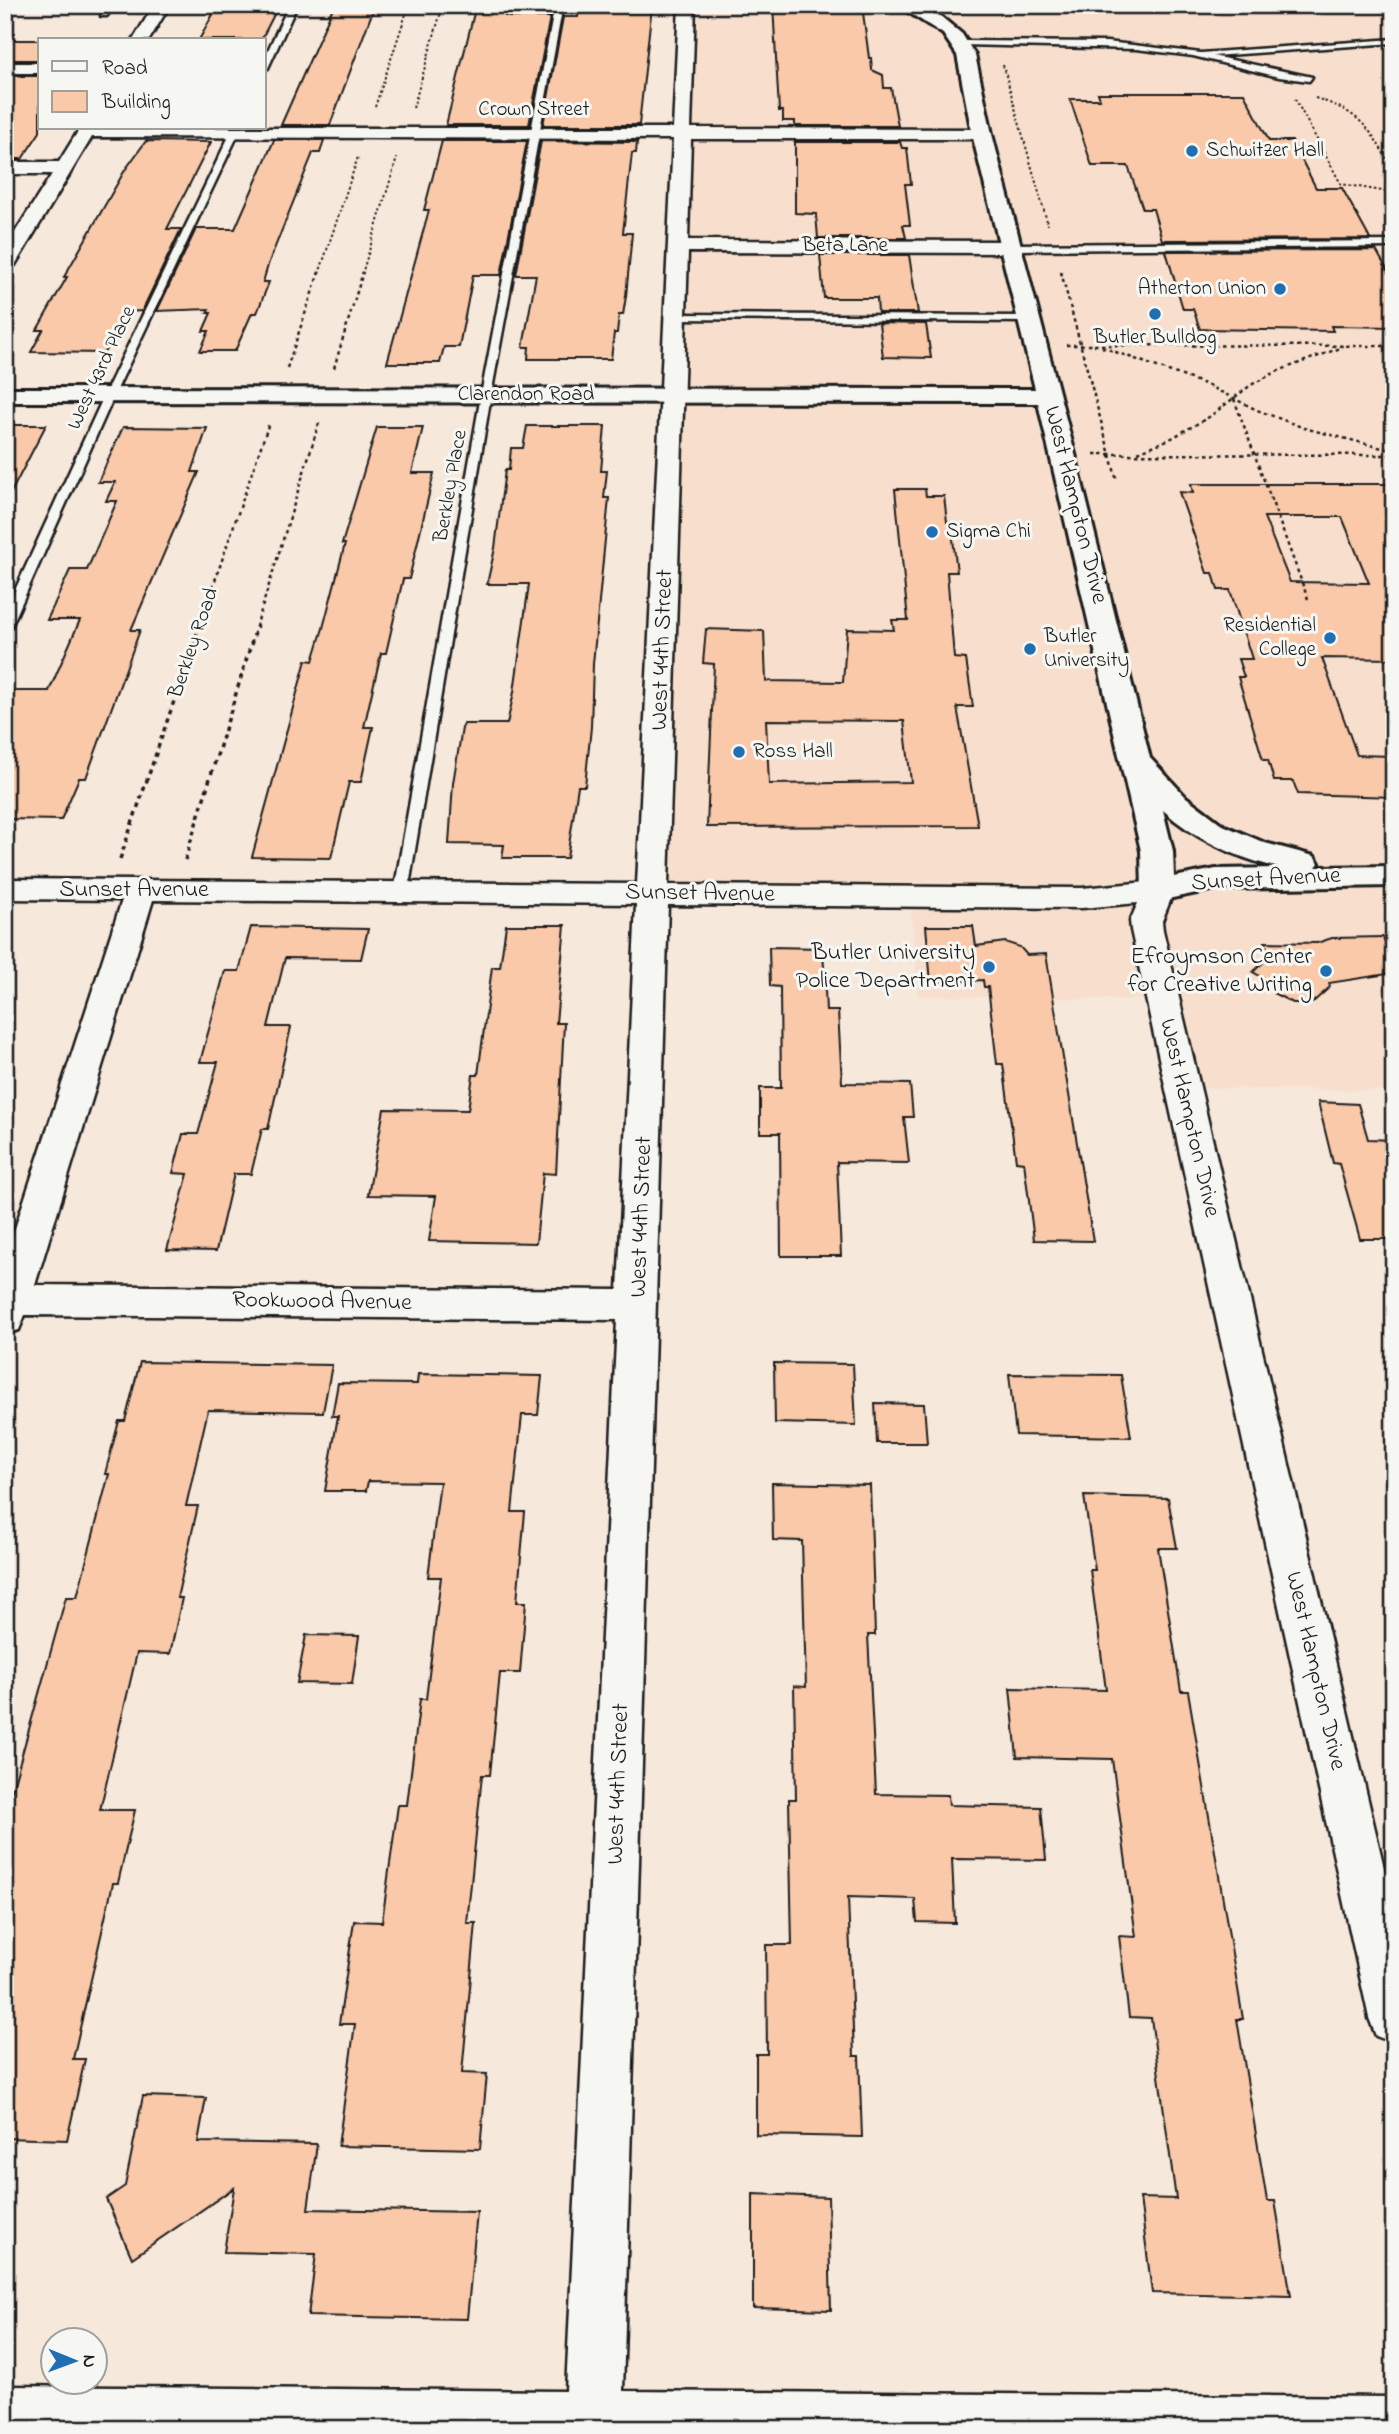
<svg xmlns="http://www.w3.org/2000/svg" width="1399" height="2434" font-family="'Indie Flower',sans-serif">
	<rect width="100%" height="100%" fill="#f7e8dc"/>
	<filter id="ink" filterUnits="userSpaceOnUse"><feTurbulence type="fractalNoise" baseFrequency=".0143" numOctaves="2"/><feDisplacementMap in="SourceGraphic" scale="14" xChannelSelector="R" yChannelSelector="G"/><feConvolveMatrix kernelMatrix="1 2 1 2 8 2 1 2 1" color-interpolation-filters="sRGB"/></filter>
	<g filter="url(#ink)">
		<path fill="#f8dfcd" d="M690 5H1394V1091L1190 1088 1163 1000 918 996 910 895 651 894Z"/>
		<g fill="#f9c9a9" stroke="#1c1c1c" stroke-width="2" fill-rule="evenodd">
			<path d="M218 5H279L261 40H199Z"/>
			<path d="M334 5H375L330 125H281Z"/>
			<path d="M476 5H508L505 16 510 17H550L529 125H446Z"/>
			<path d="M652 5 639 125H543L563 17H578L579 7Z"/>
			<path d="M773 5H862L869 58H871L872 70 883 75 884 88H891L898 126H795V121H783V111H779Z"/>
			<rect x="5" y="40" width="35" height="20"/>
			<path d="M5 76H40V132L22 159H5Z"/>
			<path d="M1098 93H1244L1269 141H1292L1316 188H1342L1370 239 1162 240 1153 209H1143L1128 166H1092L1070 99H1100Z"/>
			<path d="M274 140H324L320 153H313L269 262 263 282H269L257 313H252L235 351H200L209 331H203L211 313H207L209 309 157 311 196 229H235Z"/>
			<path d="M146 141 211 142 167 229H181L142 311 125 312 104 353 31 352 43 330H37L67 277H64L125 170Z"/>
			<path d="M442 141H527L501 275H473L459 347H444L440 363H387L429 210H424Z"/>
			<path d="M541 141 637 142 636 153H632L623 233H632L626 296 623 315H619L617 333H614L611 359H528L529 347H523L536 275H516Z"/>
			<path d="M795 142H900L902 148H907L911 184H905L910 225H903L906 238H818L816 214 795 213Z"/>
			<path d="M1376 250 1394 282V327L1331 326 1333 331 1200 329 1193 309H1183L1166 251Z"/>
			<path d="M820 255H909L918 313H878L877 298H824Z"/>
			<path d="M879 323 926 324 931 358 883 357Z"/>
			<path d="M5 425H46L5 504Z"/>
			<path d="M527 426H605L601 471H607L604 498H609L593 664 591 727 585 786H578L567 858H502L504 845 449 844 453 783 462 728 464 724H507L514 692 529 584H487L495 548 505 470H509L511 448H523Z"/>
			<path d="M123 427 207 428 192 472H199L131 630H140L86 778H79L61 820 5 819V691H49L80 620H47L70 570H87L117 501H106L115 482H98Z"/>
			<path d="M377 427H423L412 473H434L409 579H403L386 653H381L364 727H373L361 782H349L331 858 252 857 306 660 313 661 323 628 345 544H342Z"/>
			<path d="M1191 484H1394V659L1322 658 1357 755 1394 756V797L1298 794 1293 781H1274L1268 760H1263L1238 677H1244L1238 659H1252L1230 590H1218L1213 573H1207L1179 492 1193 493ZM1264 517H1342L1369 583 1290 582Z"/>
			<path d="M895 489H925L926 496H944L947 522H951L957 572H947L954 658 966 659 973 707H957L978 826 707 827 714 664 703 663 706 629 764 631 766 681 843 682 847 629 894 630 892 620H908ZM766 720 904 721 911 782 769 784Z"/>
			<path d="M506 925H565L556 1023H564L556 1174 543 1173 536 1243 429 1241 436 1196 368 1195 384 1109 468 1110 473 1075H478L492 967H500Z"/>
			<path d="M926 926H973L976 946 1005 942 1020 947 1027 955 1046 954 1093 1241 1034 1240 1024 1162 1016 1161 1003 1064H997L988 987H984L983 980 931 983Z"/>
			<path d="M251 927 368 929 361 959 285 958 268 1027H291L268 1129H262L251 1174H234L216 1251 167 1250 188 1174 173 1173 183 1134H198L218 1062H200L225 971H239Z"/>
			<path d="M1383 937 1394 973 1329 983 1330 987 1312 1003H1293L1273 993 1270 982 1253 972 1270 956 1265 942 1317 943 1332 938Z"/>
			<path d="M769 947 823 948 826 1011H838L842 1083 910 1084 913 1117H904L909 1163 837 1162 841 1256H781L780 1133H760V1088H781L780 987 770 986Z"/>
			<path d="M1318 1102 1358 1104 1368 1139 1394 1140V1239H1360L1339 1164 1333 1163Z"/>
			<path d="M140 1362 332 1365 323 1412 208 1410 186 1506H198L177 1598H182L170 1654 137 1653 100 1810H135L118 1883H113L73 2059H85L67 2140 5 2138V1815L66 1597H77L109 1474H105L119 1421H125Z"/>
			<path d="M774 1363 853 1364 856 1425 775 1423Z"/>
			<path d="M418 1374 542 1376 538 1415H522L512 1512H525L517 1602H526L520 1673H500L490 1775H482L467 1923H476L462 2073 487 2074 480 2149 338 2146 355 2024H339L354 1921 382 1922 398 1805H407L420 1699H426L441 1577H428L440 1482 368 1481 366 1491H325L338 1416H332L338 1383 417 1384Z"/>
			<path d="M1009 1374 1121 1375 1131 1437 1016 1435Z"/>
			<path d="M875 1403 924 1404 927 1443H877Z"/>
			<path d="M772 1483 870 1485 875 1635H868L876 1794 948 1795 949 1805 1041 1807 1046 1860 952 1859 955 1923 917 1922 915 1899 848 1897 854 2056H859L862 2137 756 2135V2054H767L766 1945H792L789 1799H796L794 1686 806 1687 802 1541 773 1540Z"/>
			<path d="M1084 1496 1168 1498 1177 1548H1158L1181 1691H1188L1243 2019H1237L1267 2201H1275L1291 2296 1152 2293 1140 2198 1176 2199 1151 2018 1129 2017 1119 1936 1136 1937 1112 1759 1017 1757 1010 1688 1106 1690 1090 1570H1095Z"/>
			<path d="M306 1635 359 1636 352 1684 297 1683Z"/>
			<path d="M143 2096 206 2098 198 2142 317 2144 308 2209 477 2212 467 2319 308 2316 316 2254 224 2252 234 2188 132 2258 106 2199 125 2186Z"/>
			<path d="M753 2194 828 2197 831 2310 753 2308Z"/>
		</g>
		<g fill="none" stroke-linecap="round" stroke-linejoin="round">
			<defs>
				<g id="lane">
					<path d="M106 5H114L107 16H101Z"/>
					<path d="M289 5H297L268 68 264 70V59Z"/>
					<path d="M555 5H563L491 395 408 892 401 897 394 892 481 395Z"/>
					<path d="M1394 39V43L1213 56 1312 77 1309 81 1279 77 1193 56 1136 49 962 45 958 43 962 41 1107 42 1201 53Z"/>
					<path d="M233 128H241L119 385 11 627 5 631V612L109 385Z"/>
					<path d="M1394 241V247L1012 250 1007 247 1012 244Z"/>
					<path d="M671 314 1030 316 1035 319 1030 322 675 319 671 318Z"/>
				</g>
				<g id="street">
					<path d="M154 5H170L149 40H133Z"/>
					<path d="M679 5H695L691 128 982 129 991 134 982 139H691L688 240 1012 241 1022 247 1012 253 688 252 668 885 1082 888 1158 881 1169 884 1174 891 1162 921 1163 930 1394 1910V2043L1376 2036 1369 2018 1131 930 1130 921 1138 903 1082 908 668 905 623 2391 1394 2397V2429H5V2386L566 2391 617 1320 25 1315 19 1330 5 1334V1259L122 900 5 899V879L637 884 673 139 92 137 15 265 5 271V248L52 174H5V162H59L80 128H673ZM153 900 636 904 618 1290 35 1285Z"/>
					<rect x="5" y="63" width="35" height="10"/>
				</g>
				<path id="secondary" d="M897 5H919L939 15 962 34 975 55 992 134 1075 454 1150 758 1186 797 1223 825 1265 843 1314 856 1319 863 1316 867 1394 866V886L1216 889 1158 901 1146 898 1142 891 1141 851 1038 403 5 402V388L1035 389 972 134 957 55 943 34ZM1163 810C1196 840 1235 857 1279 868L1216 869 1174 877 1173 851Z"/>
			</defs>
			<use href="#lane" stroke="#1c1c1c" stroke-width="5"/>
			<use href="#street" stroke="#1c1c1c" stroke-width="5"/>
			<use href="#secondary" stroke="#1c1c1c" stroke-width="6"/>
			<g stroke="#1c1c1c" stroke-width="2" stroke-dasharray="2.5 2.5" stroke-linecap="butt">
				<path d="M1003 65 1048 225"/>
				<path d="M1315 98C1363 113 1371 130 1394 172"/>
				<path d="M1295 99 1341 184 1394 193"/>
				<path d="M375 107 409 5"/>
				<path d="M413 108 443 5"/>
				<path d="M1061 271 1062 274"/>
				<path d="M319 274 358 157"/>
				<path d="M362 274 397 158"/>
			</g>
			<g stroke="#1c1c1c" stroke-width="2.5" stroke-dasharray="3.5 3.5" stroke-linecap="butt">
				<path d="M1061 272 1117 481"/>
				<path d="M1066 345 1394 346"/>
				<path d="M1102 347 1207 385 1257 410 1304 428 1394 451"/>
				<path d="M287 368 319 272"/>
				<path d="M334 368 363 272"/>
				<path d="M1234 399 1308 599"/>
				<path d="M1138 452 1170 439 1209 417 1251 385 1278 371 1343 347"/>
				<path d="M1094 454 1394 455"/>
				<path d="M199 627 269 423"/>
				<path d="M256 627 319 423"/>
			</g>
			<g stroke="#1c1c1c" stroke-width="3.5" stroke-dasharray="4.5 4.5" stroke-linecap="butt">
				<path d="M120 859 200 625"/>
				<path d="M185 860 257 625"/>
			</g>
			<use href="#lane" fill="#f6f6f2" fill-rule="evenodd"/>
			<use href="#street" fill="#f6f6f2" fill-rule="evenodd"/>
			<use href="#secondary" fill="#f6f6f2" fill-rule="evenodd"/>
		</g>
	</g>
	<g fill="#1f6fb2" stroke="#f6f6f2" stroke-width="2.5">
		<circle cx="1192" cy="151" r="7"/>
		<circle cx="1280" cy="289" r="7"/>
		<circle cx="1155" cy="314" r="7"/>
		<circle cx="932" cy="532" r="7"/>
		<circle cx="1330" cy="638" r="7"/>
		<circle cx="1030" cy="649" r="7"/>
		<circle cx="739" cy="752" r="7"/>
		<circle cx="989" cy="967" r="7"/>
		<circle cx="1326" cy="971" r="7"/>
	</g>
	<g text-anchor="middle" dominant-baseline="central" stroke-width="6" stroke-linejoin="round" paint-order="stroke">
		<g font-size="21" fill="#1c1c1c" stroke="#f6f6f2">
			<text x="534" y="110">Crown Street</text>
			<text x="845" y="246">Beta Lane</text>
			<text transform="translate(102 368) rotate(-65)">West 43rd Place</text>
			<text x="526" y="395">Clarendon Road</text>
			<text transform="translate(451 486) rotate(-80)">Berkley Place</text>
			<text transform="translate(194 643) rotate(-71)">Berkley Road</text>
		</g>
		<g font-size="21" fill="#1c1c1c" stroke="#f6f6f2" text-anchor="start">
			<text x="1206" y="151">Schwitzer Hall</text>
			<text x="1266" y="289" text-anchor="end">Atherton Union</text>
			<text x="1155" y="338" text-anchor="middle">Butler Bulldog</text>
			<text x="946" y="532">Sigma Chi</text>
			<text x="1316" y="626" text-anchor="end">Residential<tspan x="1316" dy="24">College</tspan></text>
			<text x="1044" y="637">Butler<tspan x="1044" dy="24">University</tspan></text>
			<text x="753" y="752">Ross Hall</text>
		</g>
		<g font-size="24" fill="#1c1c1c" stroke="#f6f6f2">
			<text transform="translate(1075 505) rotate(76)">West Hampton Drive</text>
			<text transform="translate(663 650) rotate(-88)">West 44th Street</text>
			<text transform="translate(1266 880) rotate(-3)">Sunset Avenue</text>
			<text x="134" y="890">Sunset Avenue</text>
			<text transform="translate(700 894) rotate(1)">Sunset Avenue</text>
			<text transform="translate(1189 1118) rotate(77)">West Hampton Drive</text>
			<text transform="translate(642 1217) rotate(-88)">West 44th Street</text>
			<text transform="translate(322 1302) rotate(1)">Rookwood Avenue</text>
			<text transform="translate(1315 1671) rotate(77)">West Hampton Drive</text>
			<text transform="translate(619 1784) rotate(-88)">West 44th Street</text>
		</g>
		<g font-size="24" fill="#1c1c1c" stroke="#f6f6f2" text-anchor="end">
			<text x="975" y="953">Butler University<tspan x="975" dy="28">Police Department</tspan></text>
			<text x="1312" y="957">Efroymson Center<tspan x="1312" dy="28">for Creative Writing</tspan></text>
		</g>
	</g>
	<rect width="1399" height="2434" fill="none" stroke="#f6f6f2" stroke-width="28"/>
	<rect x="14" y="14" width="1371" height="2406" fill="none" stroke="#1c1c1c" stroke-width="2.5" filter="url(#ink)"/>
	<rect x="38" y="38" width="228" height="91" fill="#f6f6f2" stroke="#9f9f9c" stroke-width="2"/>
	<rect x="52" y="61" width="35" height="10" fill="#f6f6f2" stroke="#9f9f9c" stroke-width="2"/>
	<text x="102" y="74" font-size="21" fill="#1c1c1c">Road</text>
	<rect x="52" y="91" width="35" height="21" fill="#f9c9a9" stroke="#9f9f9c" stroke-width="2"/>
	<text x="102" y="108" font-size="21" fill="#1c1c1c">Building</text>
	<g transform="translate(74 2361) rotate(91)"><circle r="33" fill="#f6f6f2" stroke="#9f9f9c" stroke-width="2"/>
	<path d="M0-5L12 26L0 18L-12 26Z" fill="#1f6fb2"/>
	<text y="-10" font-size="19" font-weight="bold" text-anchor="middle" fill="#1c1c1c">N</text>
	</g>
</svg>
